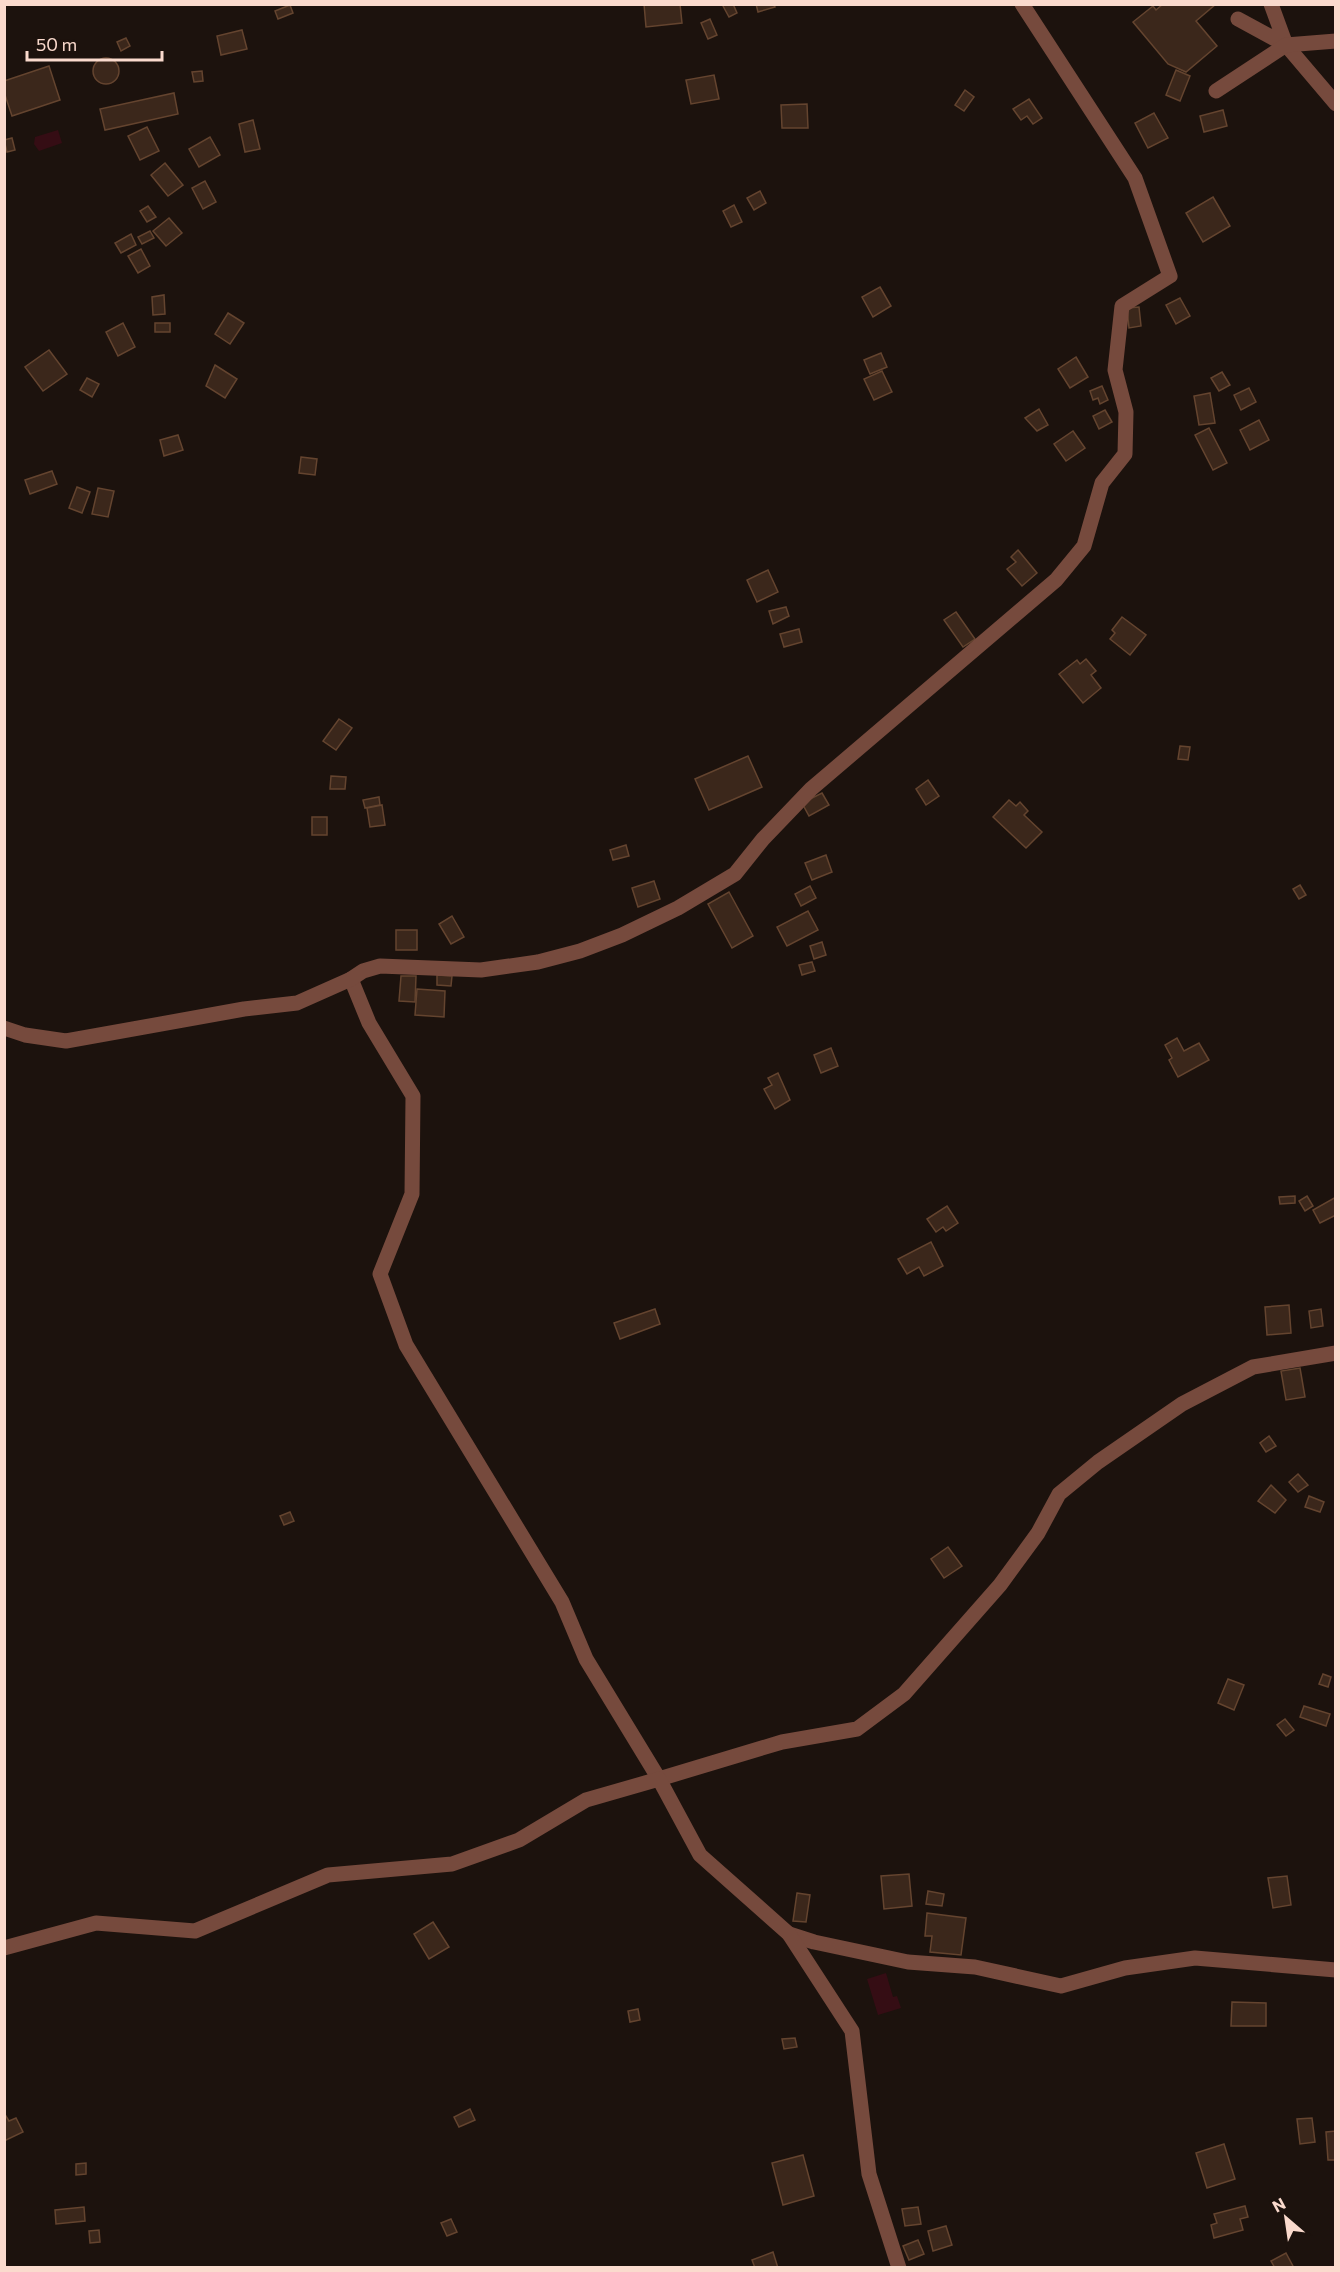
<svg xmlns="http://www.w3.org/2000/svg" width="1340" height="2272" font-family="Commissioner,sans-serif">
	<rect width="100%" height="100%" fill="#1c120d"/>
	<g fill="#350d14">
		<path d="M58 130 62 143 39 151 34 144 35 137Z"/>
		<path d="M886 1973 893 1997 897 1996 901 2008 878 2015 867 1979Z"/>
	</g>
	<g fill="#3b271b" stroke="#64442f" stroke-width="1.5">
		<path d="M644 4H680L682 23 646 27Z"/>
		<path d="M725 4H733L737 13 729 17 723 6Z"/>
		<path d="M756 4H774L775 7 758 12Z"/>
		<path d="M1163 4H1216L1196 21 1217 46 1186 72 1168 64 1133 22 1153 6 1156 10Z"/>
		<path d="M290 5 293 13 278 19 275 11Z"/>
		<path d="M710 19 717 35 708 39 701 23Z"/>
		<path d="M242 30 247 49 221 55 217 36Z"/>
		<path d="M126 38 130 46 121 51 117 42Z"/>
		<circle cx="106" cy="71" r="13"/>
		<path d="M49 66 60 100 12 116 4 92V81Z"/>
		<path d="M1176 70 1190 76 1180 101 1166 95Z"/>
		<path d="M202 71 203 81 194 82 192 72Z"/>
		<path d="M714 75 719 99 691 104 686 80Z"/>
		<path d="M965 90 974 97 964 111 955 105Z"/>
		<path d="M174 93 178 114 105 130 100 109Z"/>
		<path d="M1029 99 1042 118 1033 124 1027 116 1021 120 1013 109Z"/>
		<path d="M807 104 808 128H782L781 105Z"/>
		<path d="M1223 110 1227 126 1204 132 1200 116Z"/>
		<path d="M1154 113 1168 138 1148 148 1135 123Z"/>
		<path d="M253 120 260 149 245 152 239 124Z"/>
		<path d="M147 127 159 151 140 160 128 136Z"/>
		<path d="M210 137 220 155 199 167 189 149Z"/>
		<path d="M12 138 15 150 7 152 4 140Z"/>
		<path d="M165 163 183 185 168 196 151 175Z"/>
		<path d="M205 181 216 202 203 209 192 188Z"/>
		<path d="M760 191 766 203 754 210 747 198Z"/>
		<path d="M1213 197 1230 226 1203 242 1186 213Z"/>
		<path d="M734 205 742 222 731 227 723 211Z"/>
		<path d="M148 206 156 217 147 222 140 211Z"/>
		<path d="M169 218 182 233 166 246 153 231Z"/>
		<path d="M150 231 154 238 142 244 138 237Z"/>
		<path d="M131 234 136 245 121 253 115 243Z"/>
		<path d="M141 249 150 266 138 273 128 256Z"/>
		<path d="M880 287 891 306 873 317 862 297Z"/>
		<path d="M164 295 165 314 153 315 152 297Z"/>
		<path d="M1180 298 1190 316 1176 324 1166 305Z"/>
		<path d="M1139 307 1141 326 1129 328 1127 308Z"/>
		<path d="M228 313 244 323 230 344 215 334Z"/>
		<path d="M123 323 135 347 118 356 106 332Z"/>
		<rect x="155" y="323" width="15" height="9"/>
		<path d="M49 350 67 374 43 391 25 367Z"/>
		<path d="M881 353 887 367 870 374 864 360Z"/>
		<path d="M1076 357 1088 377 1070 388 1058 369Z"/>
		<path d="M215 365 237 379 225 398 206 386Z"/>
		<path d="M882 371 892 392 874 400 864 379Z"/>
		<path d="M1222 372 1230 385 1219 391 1211 378Z"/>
		<path d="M87 378 99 384 92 397 80 390Z"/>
		<path d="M1102 386 1108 400 1100 404 1098 398 1093 400 1090 391Z"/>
		<path d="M1249 388 1256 402 1241 410 1234 395Z"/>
		<path d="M1210 393 1215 423 1199 425 1194 396Z"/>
		<path d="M1039 409 1048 425 1037 431 1025 418Z"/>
		<path d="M1105 410 1112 422 1099 429 1093 416Z"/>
		<path d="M1259 420 1269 440 1250 450 1240 430Z"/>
		<path d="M1209 428 1227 463 1213 470 1195 435Z"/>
		<path d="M1073 431 1085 448 1066 461 1054 444Z"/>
		<path d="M178 435 183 450 164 456 160 440Z"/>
		<path d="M301 457 317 459 315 475 299 473Z"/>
		<path d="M52 471 57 484 30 494 25 480Z"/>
		<path d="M77 487 90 492 82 513 69 508Z"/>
		<path d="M98 488 114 491 108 517 92 514Z"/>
		<path d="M1018 550 1037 573 1022 586 1007 569 1016 562 1011 557Z"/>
		<path d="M768 570 778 592 757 602 747 580Z"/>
		<path d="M786 607 789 616 773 624 769 611Z"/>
		<path d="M956 612 975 639 963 647 944 620Z"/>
		<path d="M1122 617 1146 635 1130 655 1110 639 1115 633 1112 630Z"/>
		<path d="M799 629 802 642 784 647 780 634Z"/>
		<path d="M1086 659 1096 671 1091 675 1101 688 1083 703 1059 674 1077 660 1080 664Z"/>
		<path d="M339 719 352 728 336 750 323 741Z"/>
		<path d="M1180 746 1190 747 1188 760 1178 759Z"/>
		<path d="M748 756 762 787 709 810 695 779Z"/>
		<path d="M331 776 346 777 345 789H330Z"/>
		<path d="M928 780 939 796 926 805 916 789Z"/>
		<path d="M822 793 829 805 809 816 802 803Z"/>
		<path d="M379 797 380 805 365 808 363 800Z"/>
		<path d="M1009 800 1016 806 1020 802 1028 811 1024 815 1042 832 1026 848 993 817Z"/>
		<path d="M382 805 385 825 370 827 367 808Z"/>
		<rect x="312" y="817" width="15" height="18"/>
		<path d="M626 845 629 856 613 860 610 850Z"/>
		<path d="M826 855 832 872 812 880 805 863Z"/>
		<path d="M654 881 660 899 638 907 632 888Z"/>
		<path d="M1300 885 1306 895 1299 899 1293 889Z"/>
		<path d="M810 886 816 898 801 906 795 894Z"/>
		<path d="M729 892 753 936 732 948 708 904Z"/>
		<path d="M808 911 818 930 787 946 777 927Z"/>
		<path d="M452 916 464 937 451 944 439 924Z"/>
		<rect x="396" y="930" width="21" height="20"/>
		<path d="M822 942 826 955 814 959 810 946Z"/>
		<path d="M812 962 815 971 802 975 799 965Z"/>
		<path d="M437 975 452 976 451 986 437 985Z"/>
		<path d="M401 976H416L415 1002 399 1001Z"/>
		<path d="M417 989 445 991 444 1017 415 1015Z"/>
		<path d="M1177 1038 1184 1051 1199 1043 1209 1060 1178 1077 1169 1060 1172 1058 1165 1045Z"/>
		<path d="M831 1048 838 1066 821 1073 814 1055Z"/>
		<path d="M778 1073 790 1100 775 1109 764 1089 772 1085 768 1078Z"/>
		<path d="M1295 1196V1203L1280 1204 1279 1197Z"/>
		<path d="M1307 1196 1313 1206 1305 1211 1299 1201Z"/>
		<path d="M1336 1197V1215L1320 1223 1313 1210Z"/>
		<path d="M947 1206 958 1223 946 1231 943 1227 936 1232 927 1219Z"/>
		<path d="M931 1242 943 1266 924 1276 919 1267 907 1274 898 1259Z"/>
		<path d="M1289 1305 1291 1333 1267 1335 1265 1307Z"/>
		<path d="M655 1309 660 1324 620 1339 614 1323Z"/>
		<path d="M1321 1309 1323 1326 1311 1328 1309 1311Z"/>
		<path d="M1300 1368 1305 1397 1286 1400 1281 1371Z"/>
		<path d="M1269 1436 1276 1446 1266 1452 1260 1443Z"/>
		<path d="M1298 1474 1308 1485 1298 1492 1289 1482Z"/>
		<path d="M1271 1485 1286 1500 1275 1513 1258 1501Z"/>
		<path d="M1309 1496 1324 1502 1320 1512 1305 1507Z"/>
		<path d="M290 1512 294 1521 284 1525 280 1516Z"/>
		<path d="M948 1547 962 1566 944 1578 931 1559Z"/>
		<path d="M1323 1674 1331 1677 1328 1687 1319 1684Z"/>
		<path d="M1228 1679 1244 1685 1234 1710 1218 1703Z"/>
		<path d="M1304 1706 1330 1714 1326 1726 1300 1717Z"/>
		<path d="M1285 1719 1294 1730 1286 1736 1277 1725Z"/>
		<path d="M909 1874 912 1906 884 1909 881 1876Z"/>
		<path d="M1287 1876 1291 1905 1273 1908 1268 1878Z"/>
		<path d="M928 1891 944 1894 942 1906 926 1904Z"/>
		<path d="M797 1893 810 1895 806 1922 793 1921Z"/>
		<path d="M927 1913 966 1918 961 1955 930 1952 932 1936H925Z"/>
		<path d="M433 1922 449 1947 429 1959 414 1934Z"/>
		<path d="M1232 2002 1266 2003V2026H1231Z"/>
		<path d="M638 2009 640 2020 630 2022 628 2011Z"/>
		<path d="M795 2038 797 2047 784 2049 782 2039Z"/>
		<path d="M470 2109 475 2120 459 2127 454 2117Z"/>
		<path d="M4 2113 9 2121 16 2118 23 2132 4 2141Z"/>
		<path d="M1312 2118 1315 2142 1300 2144 1297 2119Z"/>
		<path d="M1336 2131V2160H1328L1326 2132Z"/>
		<path d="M1224 2144 1235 2179 1207 2188 1196 2153Z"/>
		<path d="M803 2155 814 2196 783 2205 772 2163Z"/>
		<path d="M86 2163V2174L76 2175V2164Z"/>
		<path d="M1245 2206 1248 2217 1240 2219 1243 2230 1214 2238 1211 2225 1217 2223 1214 2214Z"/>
		<path d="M84 2207 85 2221 56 2224 55 2210Z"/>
		<path d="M918 2207 921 2224 905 2226 902 2209Z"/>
		<path d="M451 2219 457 2232 447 2236 441 2223Z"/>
		<path d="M946 2226 952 2245 933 2251 928 2231Z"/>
		<path d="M99 2230 100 2242 90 2243 89 2231Z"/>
		<path d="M918 2240 924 2254 909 2260 903 2246Z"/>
		<path d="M773 2252 778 2268H755L752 2260Z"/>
		<path d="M1286 2253 1294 2268H1275L1271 2261Z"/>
	</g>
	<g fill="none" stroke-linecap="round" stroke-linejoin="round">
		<g stroke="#764a3d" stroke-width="15">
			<path d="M1238 19 1286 45 1271 4"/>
			<path d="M1286 45 1336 104"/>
			<path d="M1216 91 1286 45 1336 41"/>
			<path d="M351 979 369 1023 413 1096 412 1194 380 1274 406 1345 562 1602 586 1659 659 1779 782 1742 857 1729 904 1694 1000 1585 1038 1533 1059 1494 1098 1462 1182 1404 1253 1367 1336 1353"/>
			<path d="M4 1028 25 1035 66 1041 244 1009 297 1003 351 979 363 971 380 966 481 970 538 962 580 951 622 935 678 908 735 874 763 839 811 789 1056 580 1084 546 1102 483 1125 454 1126 412 1115 370 1122 306 1170 276 1135 178 1022 4"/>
			<path d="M789 1934 814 1942 908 1962 975 1967 1061 1986 1125 1968 1195 1958 1336 1970"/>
			<path d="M4 1948 96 1923 195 1931 328 1875 452 1864 519 1840 586 1800 659 1779 700 1855 789 1934 852 2031 869 2174 899 2268"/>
		</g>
	</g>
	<rect width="1340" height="2272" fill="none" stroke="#fadacd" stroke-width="12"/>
	<g transform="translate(1286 2218) rotate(331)" stroke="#1c120d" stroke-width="4.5" paint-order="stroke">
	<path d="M0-4.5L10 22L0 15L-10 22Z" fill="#fadacd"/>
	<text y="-9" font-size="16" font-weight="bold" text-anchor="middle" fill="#fadacd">N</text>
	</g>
	<path d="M27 51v9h135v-9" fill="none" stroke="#fadacd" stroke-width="3"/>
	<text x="36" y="51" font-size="18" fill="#fadacd" stroke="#1c120d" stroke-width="4.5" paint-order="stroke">50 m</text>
</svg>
